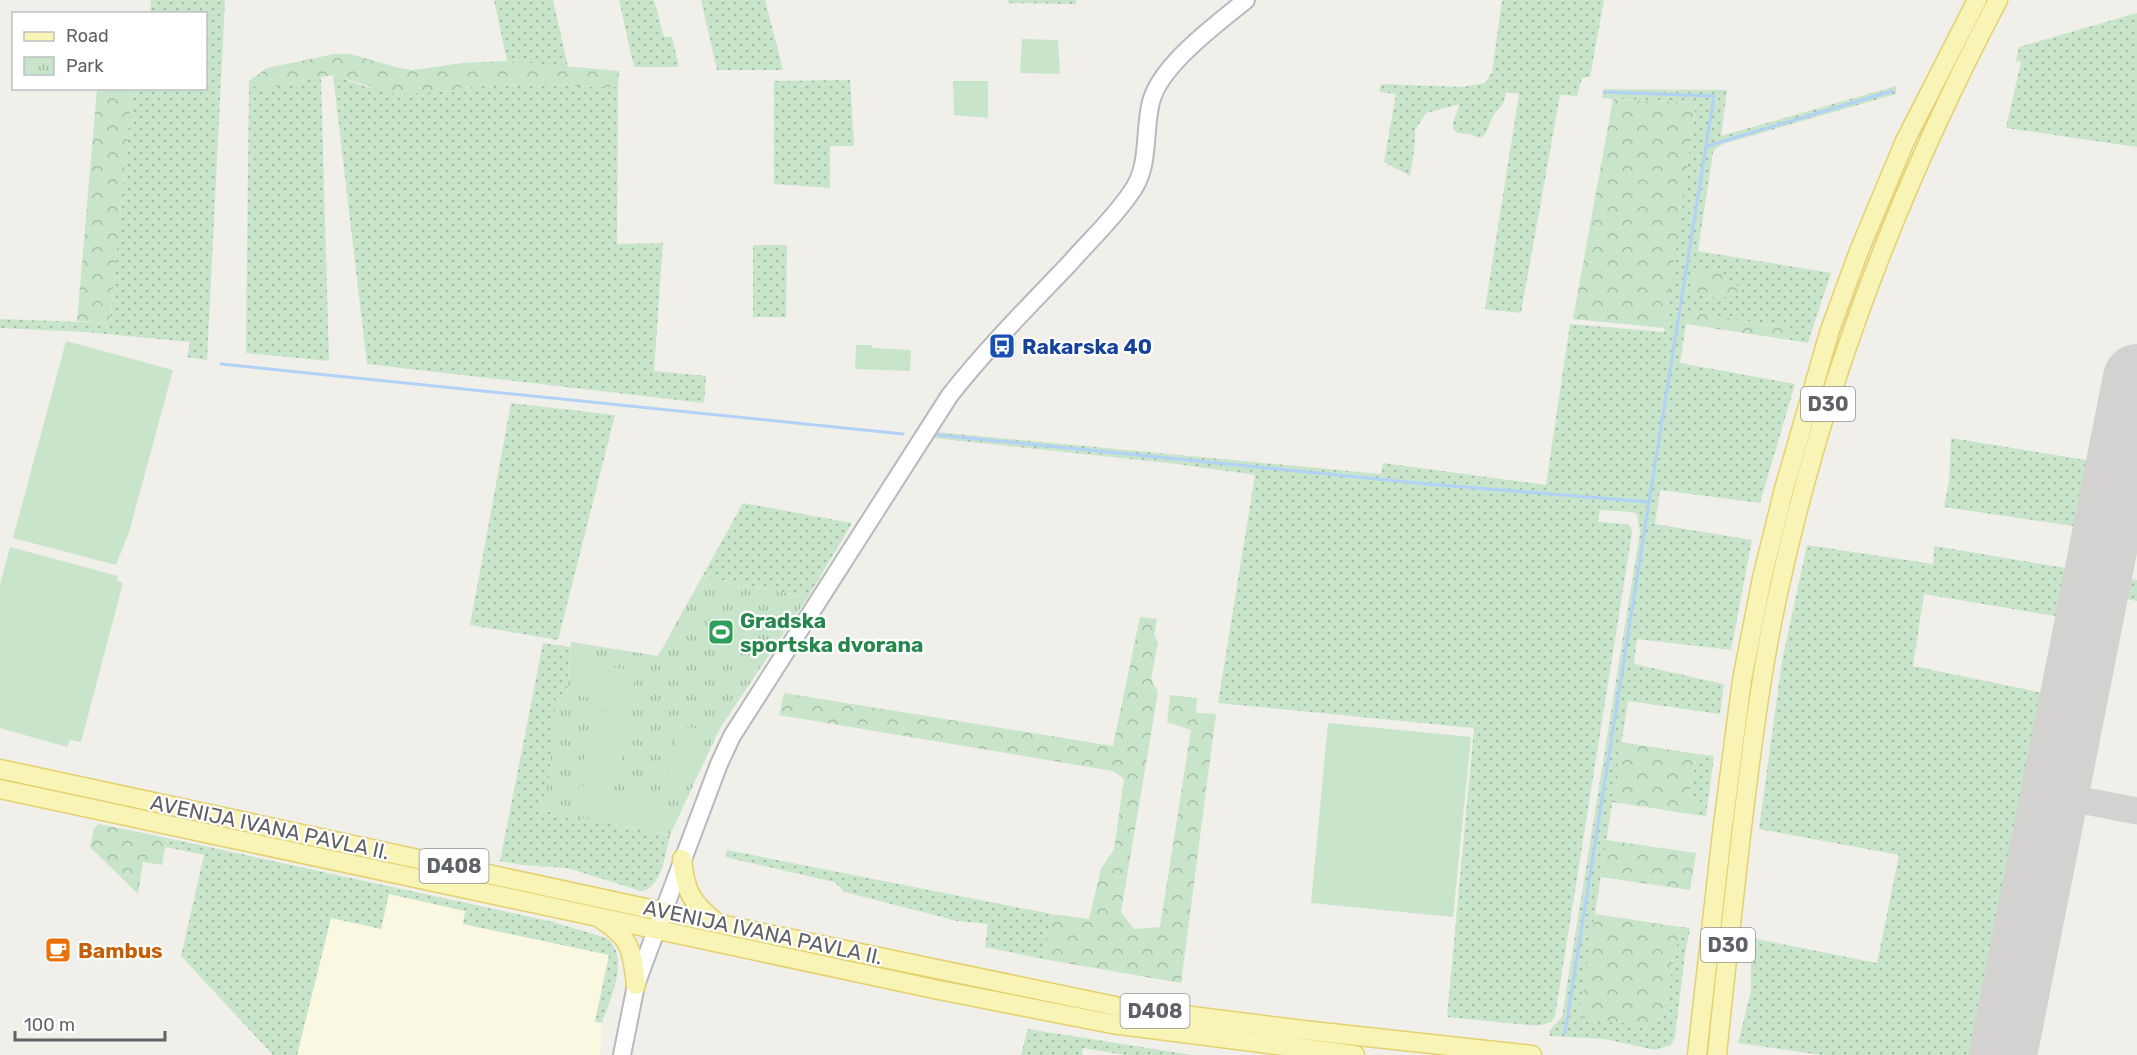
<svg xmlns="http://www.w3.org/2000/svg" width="2137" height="1055" font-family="Rubik,sans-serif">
	<defs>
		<pattern id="grass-dots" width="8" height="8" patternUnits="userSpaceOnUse" patternTransform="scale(1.5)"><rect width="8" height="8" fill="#c8e5cb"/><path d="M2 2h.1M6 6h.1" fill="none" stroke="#a6bda9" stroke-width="1.8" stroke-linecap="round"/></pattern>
		<pattern id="forest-crowns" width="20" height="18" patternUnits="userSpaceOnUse" patternTransform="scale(1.5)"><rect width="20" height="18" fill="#c8e5cb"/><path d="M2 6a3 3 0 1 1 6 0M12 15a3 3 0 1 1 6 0" fill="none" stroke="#a6bda9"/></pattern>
		<pattern id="park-tufts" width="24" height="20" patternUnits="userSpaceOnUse" patternTransform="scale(1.5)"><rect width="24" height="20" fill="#c8e5cb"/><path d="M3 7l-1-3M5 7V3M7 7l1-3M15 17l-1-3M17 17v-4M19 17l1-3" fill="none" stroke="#a6bda9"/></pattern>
	</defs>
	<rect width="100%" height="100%" fill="#f0efe9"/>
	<path fill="#fbf8e2" d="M388 894 466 911 463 924 610 955 595 1021 602 1023 600 1055H297L331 918Z"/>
	<g fill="url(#grass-dots)">
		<path d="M151 0H225L207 360 187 357 190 342 85 332 0 328V319L110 323 132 89 206 88V14L150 13Z"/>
		<path d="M494 0H553L568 67 507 61Z"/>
		<path d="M619 0H654L664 37H672L679 67H634Z"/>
		<path d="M701 0H765L783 70H717Z"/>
		<path d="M1008 0H1076V4L1008 3Z"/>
		<path d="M1502 0H1604L1590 77 1582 78 1577 96 1560 95 1521 313 1485 309 1519 94 1506 92C1503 111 1499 105 1492 118 1487 127 1489 135 1479 138L1470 134 1457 133 1453 129V122L1460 104 1426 113 1415 130V144L1410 176 1384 162 1396 94 1379 92 1381 84 1463 87 1485 83 1492 72Z"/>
		<path d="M2137 13V147L2006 128 2021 62 2016 61 2019 47Z"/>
		<path d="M333 75 367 87 443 92 489 84 618 87 617 244 663 243 654 371 706 376 704 403 367 364Z"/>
		<path d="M321 77 329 361 246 353 249 81 257 88H265Z"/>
		<path d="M850 80 854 146H830V188L774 184V81Z"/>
		<path d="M1896 86V94L1726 143 1717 147 1713 152 1698 251 1831 273 1808 343 1790 340 1791 328 1688 312 1680 363 1795 384 1760 503 1660 490 1655 524 1752 540 1731 650 1637 639 1634 664 1724 684 1720 714 1628 701 1579 1017 1658 1020 1664 1012 1680 927 1690 928 1685 954 1675 1037 1671 1045 1655 1050 1605 1039 1550 1036 1549 1031 1562 1017 1640 532 1637 514 1632 512 1600 510 1598 522 1627 524 1631 527 1632 533 1555 1016 1551 1022 1538 1026 1447 1017 1474 728 1218 703 1255 475 1177 464 933 438 936 432 1381 474 1383 463 1546 485 1570 324 1664 332 1696 103 1602 98 1604 89 1727 90 1721 136Z"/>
		<path d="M753 245H787L786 317H753Z"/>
		<path d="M511 403 615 415 558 640 470 625Z"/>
		<path d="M1951 438 2098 462 2086 528 1944 507 1949 481Z"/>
		<path d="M743 503 852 523 808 597 702 577Z"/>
		<path d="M1807 545 1933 564 1934 546 2077 570 2067 618 1924 594 1913 666 2053 695 1980 1055H1821L1738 1043 1751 991V938L1877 963 1899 855 1759 829 1782 661Z"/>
		<path d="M2119 576 2137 580V601L2114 597Z"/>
		<path d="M543 643 570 647 567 697 557 695 549 779 542 810 670 835C666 852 661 890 641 891L568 868 522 865 500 861Z"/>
		<path d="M1697 754 1714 756 1706 816 1697 815 1698 799 1689 796Z"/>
		<path d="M167 838 549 921 607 938C631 959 610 998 602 1023L595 1022 609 955 463 924 465 911 389 894 381 929 331 918 297 1055H273L181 956 204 855 165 847Z"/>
		<path d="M727 850 1051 914 1043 959 985 947 988 924 957 921 845 892 834 882 725 857Z"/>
		<path d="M1028 1029 1192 1055H1124L1083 1048 1082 1055H1021Z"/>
	</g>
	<g fill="url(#forest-crowns)">
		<path d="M334 54H350L399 68 413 70 462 63 507 61 619 71 618 87 489 84 443 92 395 94 333 75 265 88H257L249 81 267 68Z"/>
		<path d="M97 89H132L110 323 77 321Z"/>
		<path d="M1613 99 1696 103 1665 328 1573 319Z"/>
		<path d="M1696 268 1720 272 1725 280 1737 282V292C1726 302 1705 296 1691 294Z"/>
		<path d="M1688 311 1791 328 1790 340 1686 324Z"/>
		<path d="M1140 617 1157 619 1154 635 1158 643 1151 679 1158 692 1121 912 1134 929 1160 927 1191 730 1167 722 1170 695 1197 698 1196 713 1216 714 1181 983 1043 959 1051 914 1089 919 1101 869 1114 849 1124 779 1113 771 779 715 784 693 1113 746Z"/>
		<path d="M1621 742 1697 754 1689 796 1698 799 1697 815 1612 802Z"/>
		<path d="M99 824 167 838 162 865 143 862 138 894 90 847 94 828Z"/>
		<path d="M1606 840 1696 853 1690 890 1601 877Z"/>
		<path d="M1595 914 1680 927 1664 1012 1658 1020 1646 1026 1579 1017Z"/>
	</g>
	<path fill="url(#park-tufts)" d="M702 577 808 597 720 728 670 835 541 810 549 779 556 695 567 696 571 642 658 656Z"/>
	<g fill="#c8e5cb">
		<path d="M1022 39 1058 40 1060 74 1020 73Z"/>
		<path d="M953 81H988V118L954 115Z"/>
		<path d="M66 341 173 370 129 532 116 565 13 538Z"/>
		<path d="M856 345H871L872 348 911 350 910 371 855 369Z"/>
		<path d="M10 547 118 576 117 581 123 583 81 742 70 740 67 747 0 728V585Z"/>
		<path d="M574 660 636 671 630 705 568 694Z"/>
		<path d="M593 709 630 716 618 781 581 773Z"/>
		<path d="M1328 723 1471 737 1453 917 1311 903Z"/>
		<path d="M678 725 700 729 702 733 694 779 688 782 668 778Z"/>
		<path d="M651 731 673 735 671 747 649 742Z"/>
		<path d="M587 785 655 797 666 807 667 824 658 830 580 816 572 807 573 794 577 787Z"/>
	</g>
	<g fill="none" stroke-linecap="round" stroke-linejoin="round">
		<g stroke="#b1d1f7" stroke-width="3">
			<path d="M1707 146 1892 91"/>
			<path d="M221 364 903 434"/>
			<path d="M938 435 1427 484 1649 502 1714 96 1604 92"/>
			<path d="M1565 1033 1649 502"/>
		</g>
		<path stroke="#d3d2d0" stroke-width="27" d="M2055 795 2137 811"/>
		<path stroke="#d3d2d0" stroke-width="68" d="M2003 1055 2137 378"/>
		<defs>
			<path id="secondary" d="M622 1055 636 985 644 963 719 764 732 736 950 395C987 348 1029 306 1070 263 1090 240 1113 219 1130 194 1151 167 1143 134 1151 102 1160 65 1217 24 1246 0"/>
			<g id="primary">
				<path d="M0 769 720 924 1120 1007 1303 1030 1532 1055"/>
				<path d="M0 789 934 989 1112 1024 1355 1055"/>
				<path d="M682 859C685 890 691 903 716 922"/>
				<path d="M602 920C632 939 632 952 636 985"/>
				<path d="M1697 1055 1722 833 1742 680 1762 578 1784 489 1830 330 1859 251 1905 141 1977 0"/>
				<path d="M1717 1055C1724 982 1733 908 1741 835 1751 753 1761 670 1779 589 1824 383 1900 186 1998 0"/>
			</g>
		</defs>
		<use href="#secondary" stroke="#b7b9be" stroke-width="20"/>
		<use href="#primary" stroke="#e4d06d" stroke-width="21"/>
		<use href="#secondary" stroke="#fff" stroke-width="16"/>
		<use href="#primary" stroke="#f8f4b6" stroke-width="18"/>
	</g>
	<defs>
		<symbol id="bus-square" viewBox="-11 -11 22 22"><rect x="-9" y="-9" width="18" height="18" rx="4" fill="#1a4fb4" stroke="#fff"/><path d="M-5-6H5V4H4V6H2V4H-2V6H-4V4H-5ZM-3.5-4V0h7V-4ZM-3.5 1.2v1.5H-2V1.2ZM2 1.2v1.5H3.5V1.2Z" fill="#fff"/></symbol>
		<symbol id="stadium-square" viewBox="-11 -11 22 22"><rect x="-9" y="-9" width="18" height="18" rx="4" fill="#2e9e5b" stroke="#fff"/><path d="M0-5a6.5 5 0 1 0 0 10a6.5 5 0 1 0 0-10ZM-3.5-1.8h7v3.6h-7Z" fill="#fff"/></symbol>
		<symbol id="cafe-square" viewBox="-11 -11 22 22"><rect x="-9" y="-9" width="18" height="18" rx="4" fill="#e8710a" stroke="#fff"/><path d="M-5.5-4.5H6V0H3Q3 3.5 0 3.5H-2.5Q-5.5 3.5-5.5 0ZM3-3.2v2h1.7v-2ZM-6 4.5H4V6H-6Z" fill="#fff"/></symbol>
	</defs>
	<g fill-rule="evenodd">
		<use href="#bus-square" x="987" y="331" width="30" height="30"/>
		<use href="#stadium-square" x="706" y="617" width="30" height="30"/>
		<use href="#cafe-square" x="43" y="935" width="30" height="30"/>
	</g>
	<g text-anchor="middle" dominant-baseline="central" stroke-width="4.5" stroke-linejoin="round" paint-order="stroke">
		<g fill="#fff" stroke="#909195" stroke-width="1.5">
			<rect x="1801" y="387" width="54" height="34" rx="4.5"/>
			<rect x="419.5" y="849" width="69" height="34" rx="4.5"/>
			<rect x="1701" y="928" width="54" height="34" rx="4.5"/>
			<rect x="1120.5" y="994" width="69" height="34" rx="4.5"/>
		</g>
		<g font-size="20" font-weight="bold" fill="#606267">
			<text x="1828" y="404">D30</text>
			<text x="454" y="866">D408</text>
			<text x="1728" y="945">D30</text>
			<text x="1155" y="1011">D408</text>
		</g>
		<g font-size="21" font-weight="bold" fill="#164399" stroke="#fff" text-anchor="start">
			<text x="1022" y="346">Rakarska 40</text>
		</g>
		<g font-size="21" font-weight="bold" fill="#27864d" stroke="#fff" text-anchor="start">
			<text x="740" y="620">Gradska<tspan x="740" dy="24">sportska dvorana</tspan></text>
		</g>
		<g font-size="21" fill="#606267" stroke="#fff">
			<text transform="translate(270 827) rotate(12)">AVENIJA IVANA PAVLA II.</text>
			<text transform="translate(763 932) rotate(12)">AVENIJA IVANA PAVLA II.</text>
		</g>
		<g font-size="21" font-weight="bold" fill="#c56008" stroke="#fff" text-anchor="start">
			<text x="78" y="950">Bambus</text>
		</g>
	</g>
	<rect x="12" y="12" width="195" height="78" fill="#ffffff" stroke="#bfc0c2" stroke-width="1.5"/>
	<rect x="24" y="32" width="30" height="9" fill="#f8f4b6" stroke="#bfc0c2" stroke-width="1.5"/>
	<text x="66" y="42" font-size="18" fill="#606267">Road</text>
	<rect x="24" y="57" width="30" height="18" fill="url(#park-tufts)" stroke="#bfc0c2" stroke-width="1.5"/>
	<text x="66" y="72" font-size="18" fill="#606267">Park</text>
	<path d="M15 1031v9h150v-9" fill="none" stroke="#606267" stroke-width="3"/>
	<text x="24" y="1031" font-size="18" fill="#606267" stroke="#ffffff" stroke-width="4.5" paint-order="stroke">100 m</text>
</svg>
